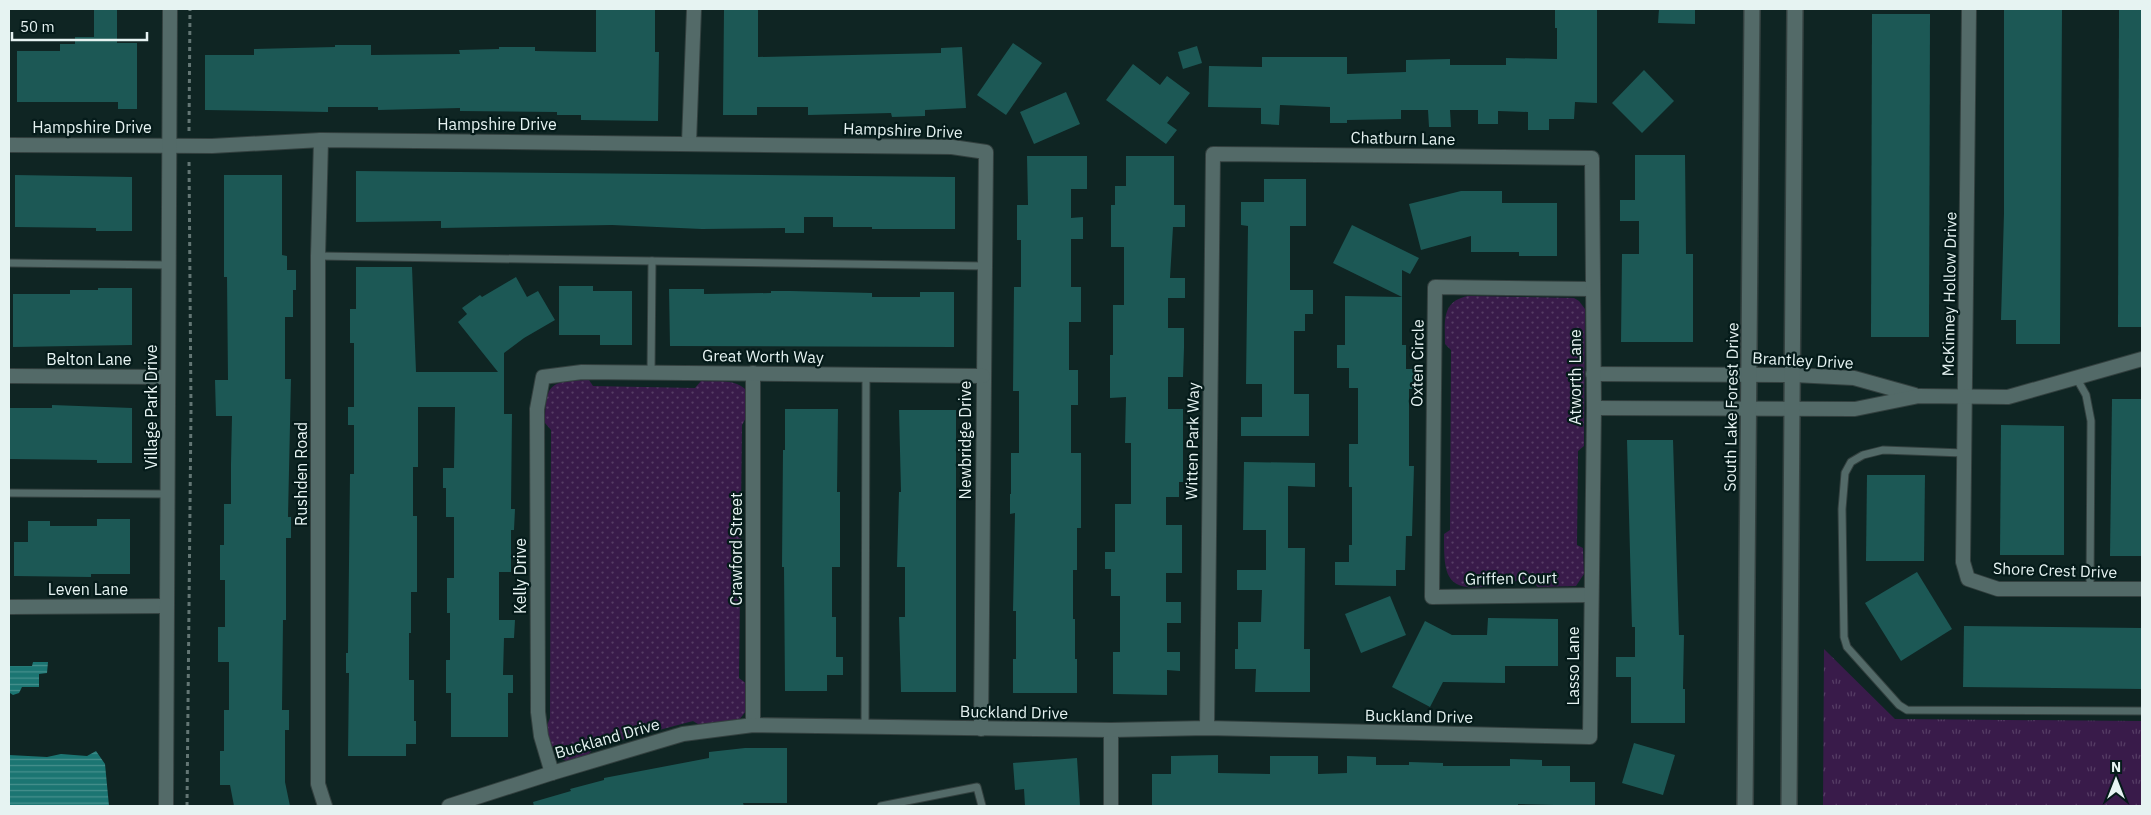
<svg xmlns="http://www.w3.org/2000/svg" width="2151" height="815" font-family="'IBM Plex Sans',sans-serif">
	<defs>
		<pattern id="grass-tufts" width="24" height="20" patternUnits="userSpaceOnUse" patternTransform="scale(1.25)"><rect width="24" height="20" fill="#391b4a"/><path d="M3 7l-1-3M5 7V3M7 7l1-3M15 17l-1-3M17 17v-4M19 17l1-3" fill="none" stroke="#563d65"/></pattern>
		<pattern id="park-dots" width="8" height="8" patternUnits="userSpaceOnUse" patternTransform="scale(1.25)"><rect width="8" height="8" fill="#391b4a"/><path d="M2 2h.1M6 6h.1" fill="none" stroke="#563d65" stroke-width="1.8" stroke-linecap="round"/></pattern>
		<pattern id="water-rules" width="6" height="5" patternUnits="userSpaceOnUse" patternTransform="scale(1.25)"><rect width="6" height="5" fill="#1b7572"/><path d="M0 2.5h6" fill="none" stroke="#47908d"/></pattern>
	</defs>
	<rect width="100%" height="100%" fill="#0f2523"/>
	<path fill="url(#grass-tufts)" d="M1824 649 1895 719 2142 721V806H1823Z"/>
	<g fill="url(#park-dots)">
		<path d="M1468 296 1574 298 1579 301 1585 309 1584 446 1578 451 1577 545 1583 548 1584 574 1576 586 1538 587 1533 582C1523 582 1511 580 1501 582 1497 582 1495 586 1491 586 1444 593 1444 574 1444 534L1450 530 1451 350 1445 344C1445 322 1441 301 1468 296Z"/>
		<path d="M589 380 593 386 695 388 701 381C717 382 736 378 747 391L748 414 742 425 739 678 747 684 746 711 739 720 701 726 693 721 595 747 586 757 569 762 556 757 546 728 550 718 551 430 545 423C546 383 549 381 589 380Z"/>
	</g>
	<g fill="url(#water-rules)">
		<path d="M33 662H48L47 673 39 674V687H22L19 693 13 695 10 693 9 666H32Z"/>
		<path d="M96 751 105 764 109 806H9V755L47 757 61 754 87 756Z"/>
	</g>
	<g fill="#1c5855">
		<path d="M94 9H117V43H137V109H118V102H17V51H60V44H75V37H94Z"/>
		<path d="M596 9H655V52H659L658 121 581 120V115H557V112L460 111V108L378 110V107H328V112L205 110V55H254V49L335 47V45H371V55L460 54 459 50 499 49V47H535V51L596 52Z"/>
		<path d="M724 9H758V57L941 53V48L962 47 966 108 925 110V116L892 117 891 113 808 115V107H757V115H723Z"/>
		<path d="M1555 9H1597V103L1575 102 1574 119H1549V130H1528V112L1498 111V124H1478V110H1450L1451 127H1429L1428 110H1401V119L1347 120V123H1330V107L1280 105 1279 125 1261 124V108L1208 107 1209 66 1262 67V57H1347V74L1406 72V60L1450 59V65H1506V58L1557 59V28H1555Z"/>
		<path d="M1659 9H1695V24L1658 23Z"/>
		<path d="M2004 9H2062L2060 344H2016V320H2001L2004 213Z"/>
		<path d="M2119 9H2142V327H2118Z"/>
		<path d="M1872 14H1930L1929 337H1871Z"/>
		<path d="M1013 43 1042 63 1006 115 977 95Z"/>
		<path d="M1197 46 1202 63 1183 69 1178 52Z"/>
		<path d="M1133 64 1160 85 1167 76 1190 93 1167 123 1177 130 1166 144 1106 100Z"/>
		<path d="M1644 70 1674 101 1642 133 1612 103Z"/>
		<path d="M1066 92 1080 124 1034 144 1020 112Z"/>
		<path d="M1635 155H1685L1686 254H1693V342H1621L1622 254H1639V221H1620V200H1635Z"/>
		<path d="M1027 156H1087V189H1071V218L1083 217V239H1071V287H1081V322H1069V370H1078V405H1071V453H1081V528H1077V570H1073V619H1075V659H1077V693H1013V659H1016V611H1013L1015 513 1010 514V494H1011V453H1019V391H1013L1014 287H1021V240H1017V205H1028Z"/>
		<path d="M1126 156H1174V205H1185V227H1173L1170 278H1185V298H1168V328H1184V348L1183 377H1168V409H1183V482H1179V497H1166V525H1182V573H1166V602H1181V623H1167V652H1180V671L1167 670V695L1113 694V652H1120V596H1111V569H1105V552H1115V504H1131V443H1125L1126 397 1110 398V355H1113V305H1124V247H1111V205H1115V186H1126Z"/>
		<path d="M356 171 955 177V229H872V227H833V217H804V233H785V228L702 229 612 225 441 228V221L356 222Z"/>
		<path d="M15 175 132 177V231H96V228L15 227Z"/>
		<path d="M224 175H282V255L287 256V270H296V290H293V317H285V379H291L288 517H291V538H286V620H283L282 710H289V730H285V782L290 806H234L230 785H220V751H224V710H229V662H218V627H225V580H220V545H224V504H231V464L232 416H216L215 380H228L227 277H224Z"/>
		<path d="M1264 179H1306V226H1290V290H1313V314H1305V331H1294V394H1309V436H1241V417H1262V384H1246L1248 226 1241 225V202H1264Z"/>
		<path d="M1461 191H1502V203H1557V256H1519V252H1471V236L1421 250 1409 204Z"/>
		<path d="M1352 225 1419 258 1410 274 1402 270V345H1406V369H1420V389H1409V466H1414L1412 536H1406L1405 570H1396V586L1335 585V562H1349V545H1352V487H1349V444H1358V388H1349V368H1337V345H1345V296L1402 297 1333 263Z"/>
		<path d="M356 267H412L416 372H498L458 322 467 314 462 308 480 295 482 297 516 277 527 297 538 291 555 320 524 338 504 353V414H512L511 509H515L514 530H511V572H499V620H515L514 638H504L503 675H513V693H508V737H451V693H446V660H450V613H447V578H454V517H446V488H443V468H454L455 407H418V467H413V516H417V592H411V633H409V680H414V721H416V744H406V756H348L349 673H346V653H348L350 474H354V425H348V407H354V343H350V309H356Z"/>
		<path d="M559 286H593V291H632V345H600V335H559Z"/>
		<path d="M98 288H132V345L13 347V294H70V290H98Z"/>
		<path d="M669 289H704V294L771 293V291H791L872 293V297H920V292H954V347L670 346Z"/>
		<path d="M2112 399H2142V556H2110Z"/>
		<path d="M52 405 132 408V463H97V460L9 459V408H52Z"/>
		<path d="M785 409H838L837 492H840V567H832V617H836V657H843V675H827V691H785L784 567H782L783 450H785Z"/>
		<path d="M899 410H956V692H901L899 617H905V567H897L899 492H901Z"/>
		<path d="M2001 425 2064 426V555H2000Z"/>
		<path d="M1627 440H1673L1679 635H1684L1683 689H1685V723H1631V677H1616V657H1635V627H1632Z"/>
		<path d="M1244 462 1315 463V487L1288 486V548H1305L1304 649H1310V692H1255L1256 669H1235V649H1238V622H1261L1262 590H1237V570H1266V530H1243Z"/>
		<path d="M1867 475H1925L1924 561H1866Z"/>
		<path d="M97 519H130V574H91V577L14 576V542H28V521H50V526H97Z"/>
		<path d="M1917 572 1952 629 1901 661 1865 603Z"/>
		<path d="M1390 596 1406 635 1361 653 1345 614Z"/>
		<path d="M1488 618 1558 619V666H1505V683L1443 682 1430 707 1392 687 1425 621 1452 635H1487Z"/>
		<path d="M1964 626 2142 628V689L1963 687Z"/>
		<path d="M1634 743 1675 755 1663 795 1622 783Z"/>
		<path d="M745 748H787V803H743L744 806H534L533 802 571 791 570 789 604 780V778L709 758V752Z"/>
		<path d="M1218 755V773L1270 774V756H1318V774L1347 773V756L1376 757V765H1409V762L1443 763V766H1510V759L1542 760V766H1570V782H1595V806L1518 804V806H1152V774H1171V756Z"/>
		<path d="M1077 758 1080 806H1025L1024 789 1015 790 1013 763Z"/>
	</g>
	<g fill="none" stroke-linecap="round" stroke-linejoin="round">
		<defs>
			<g id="lane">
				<path d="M318 256 985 266"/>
				<path d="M9 263 169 265"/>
				<path d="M651 372 652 261"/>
				<path d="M2077 379 2086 395 2091 421 2090 589"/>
				<path d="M1963 453 1883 450 1863 455 1851 462 1845 473 1842 509 1844 637 1847 647 1899 705 1907 710 2142 711"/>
				<path d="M9 493 168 494"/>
				<path d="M865 727 866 375"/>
				<path d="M881 806 977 787 982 806"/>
			</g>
			<g id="street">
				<path d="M1969 9 1963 562 1968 579 1998 589H2142"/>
				<path d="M321 140 318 256V784L325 806"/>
				<path d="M689 143 694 9"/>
				<path d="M9 145 212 146 321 140 952 147 986 152 981 729"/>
				<path d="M1593 374 1794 375 1854 378 1915 395"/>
				<path d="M9 376 168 377"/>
				<path d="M1594 408 1855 409 1919 396 2008 397 2142 359"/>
				<path d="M1591 595 1432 597 1435 287 1592 289"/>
				<path d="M9 607 167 606"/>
				<path d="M753 725V373"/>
				<path d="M1111 730V806"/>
				<path d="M552 773 541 736 538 712 537 409 543 377 582 372 983 376"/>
				<path d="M166 806 170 9"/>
				<path d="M449 806 552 773 683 734 753 725 1111 730 1207 728 1590 737 1594 408 1592 158 1213 154 1207 728"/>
			</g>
			<g id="secondary">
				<path d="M1745 806 1752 9"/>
				<path d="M1789 806 1795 9"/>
			</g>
		</defs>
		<use href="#lane" stroke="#33403f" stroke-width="9"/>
		<use href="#street" stroke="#33403f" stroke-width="16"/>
		<use href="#secondary" stroke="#33403f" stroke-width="18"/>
		<g stroke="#637674" stroke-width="3" stroke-dasharray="4 4" stroke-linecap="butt">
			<path d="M189 131 190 9"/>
			<path d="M187 806 191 409 189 159"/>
		</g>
		<use href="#lane" stroke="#536a68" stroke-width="7"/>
		<use href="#street" stroke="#536a68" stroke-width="14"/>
		<use href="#secondary" stroke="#536a68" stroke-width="15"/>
	</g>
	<g text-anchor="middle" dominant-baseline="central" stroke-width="4.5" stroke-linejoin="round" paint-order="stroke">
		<g font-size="16" fill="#e6f3f2" stroke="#051b1a">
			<text x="497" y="124">Hampshire Drive</text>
			<text x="92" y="127">Hampshire Drive</text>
			<text transform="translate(903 130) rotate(2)">Hampshire Drive</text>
			<text transform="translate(1403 138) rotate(1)">Chatburn Lane</text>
			<text transform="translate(1949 294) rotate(-89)">McKinney Hollow Drive</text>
			<text transform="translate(763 356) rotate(1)">Great Worth Way</text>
			<text x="89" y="359">Belton Lane</text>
			<text transform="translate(1803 360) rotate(3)">Brantley Drive</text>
			<text transform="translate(1417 363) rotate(-89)">Oxten Circle</text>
			<text transform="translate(1575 377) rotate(-90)">Atworth Lane</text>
			<text transform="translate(151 407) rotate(-90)">Village Park Drive</text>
			<text transform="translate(1731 407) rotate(-89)">South Lake Forest Drive</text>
			<text transform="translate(965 440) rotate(-90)">Newbridge Drive</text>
			<text transform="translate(1192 441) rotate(-89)">Witten Park Way</text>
			<text transform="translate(301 474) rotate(-90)">Rushden Road</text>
			<text transform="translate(736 549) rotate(-90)">Crawford Street</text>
			<text transform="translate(2055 570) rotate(2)">Shore Crest Drive</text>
			<text transform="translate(520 576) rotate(-90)">Kelly Drive</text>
			<text transform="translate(1511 578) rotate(-1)">Griffen Court</text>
			<text x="88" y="589">Leven Lane</text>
			<text transform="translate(1573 666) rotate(-90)">Lasso Lane</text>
			<text transform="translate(1014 712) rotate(1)">Buckland Drive</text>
			<text transform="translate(1419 716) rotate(1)">Buckland Drive</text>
			<text transform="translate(607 738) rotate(-16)">Buckland Drive</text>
		</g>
	</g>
	<rect width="2151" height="815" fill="none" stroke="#e6f3f2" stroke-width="20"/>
	<g transform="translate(2116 780)" stroke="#051b1a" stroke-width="4" paint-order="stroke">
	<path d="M0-4L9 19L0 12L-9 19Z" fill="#e6f3f2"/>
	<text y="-8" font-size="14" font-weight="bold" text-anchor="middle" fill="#e6f3f2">N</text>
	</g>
	<path d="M12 32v8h135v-8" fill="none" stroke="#e6f3f2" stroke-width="2.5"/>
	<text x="20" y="32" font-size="15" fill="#e6f3f2" stroke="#051b1a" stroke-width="4" paint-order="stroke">50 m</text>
</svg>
